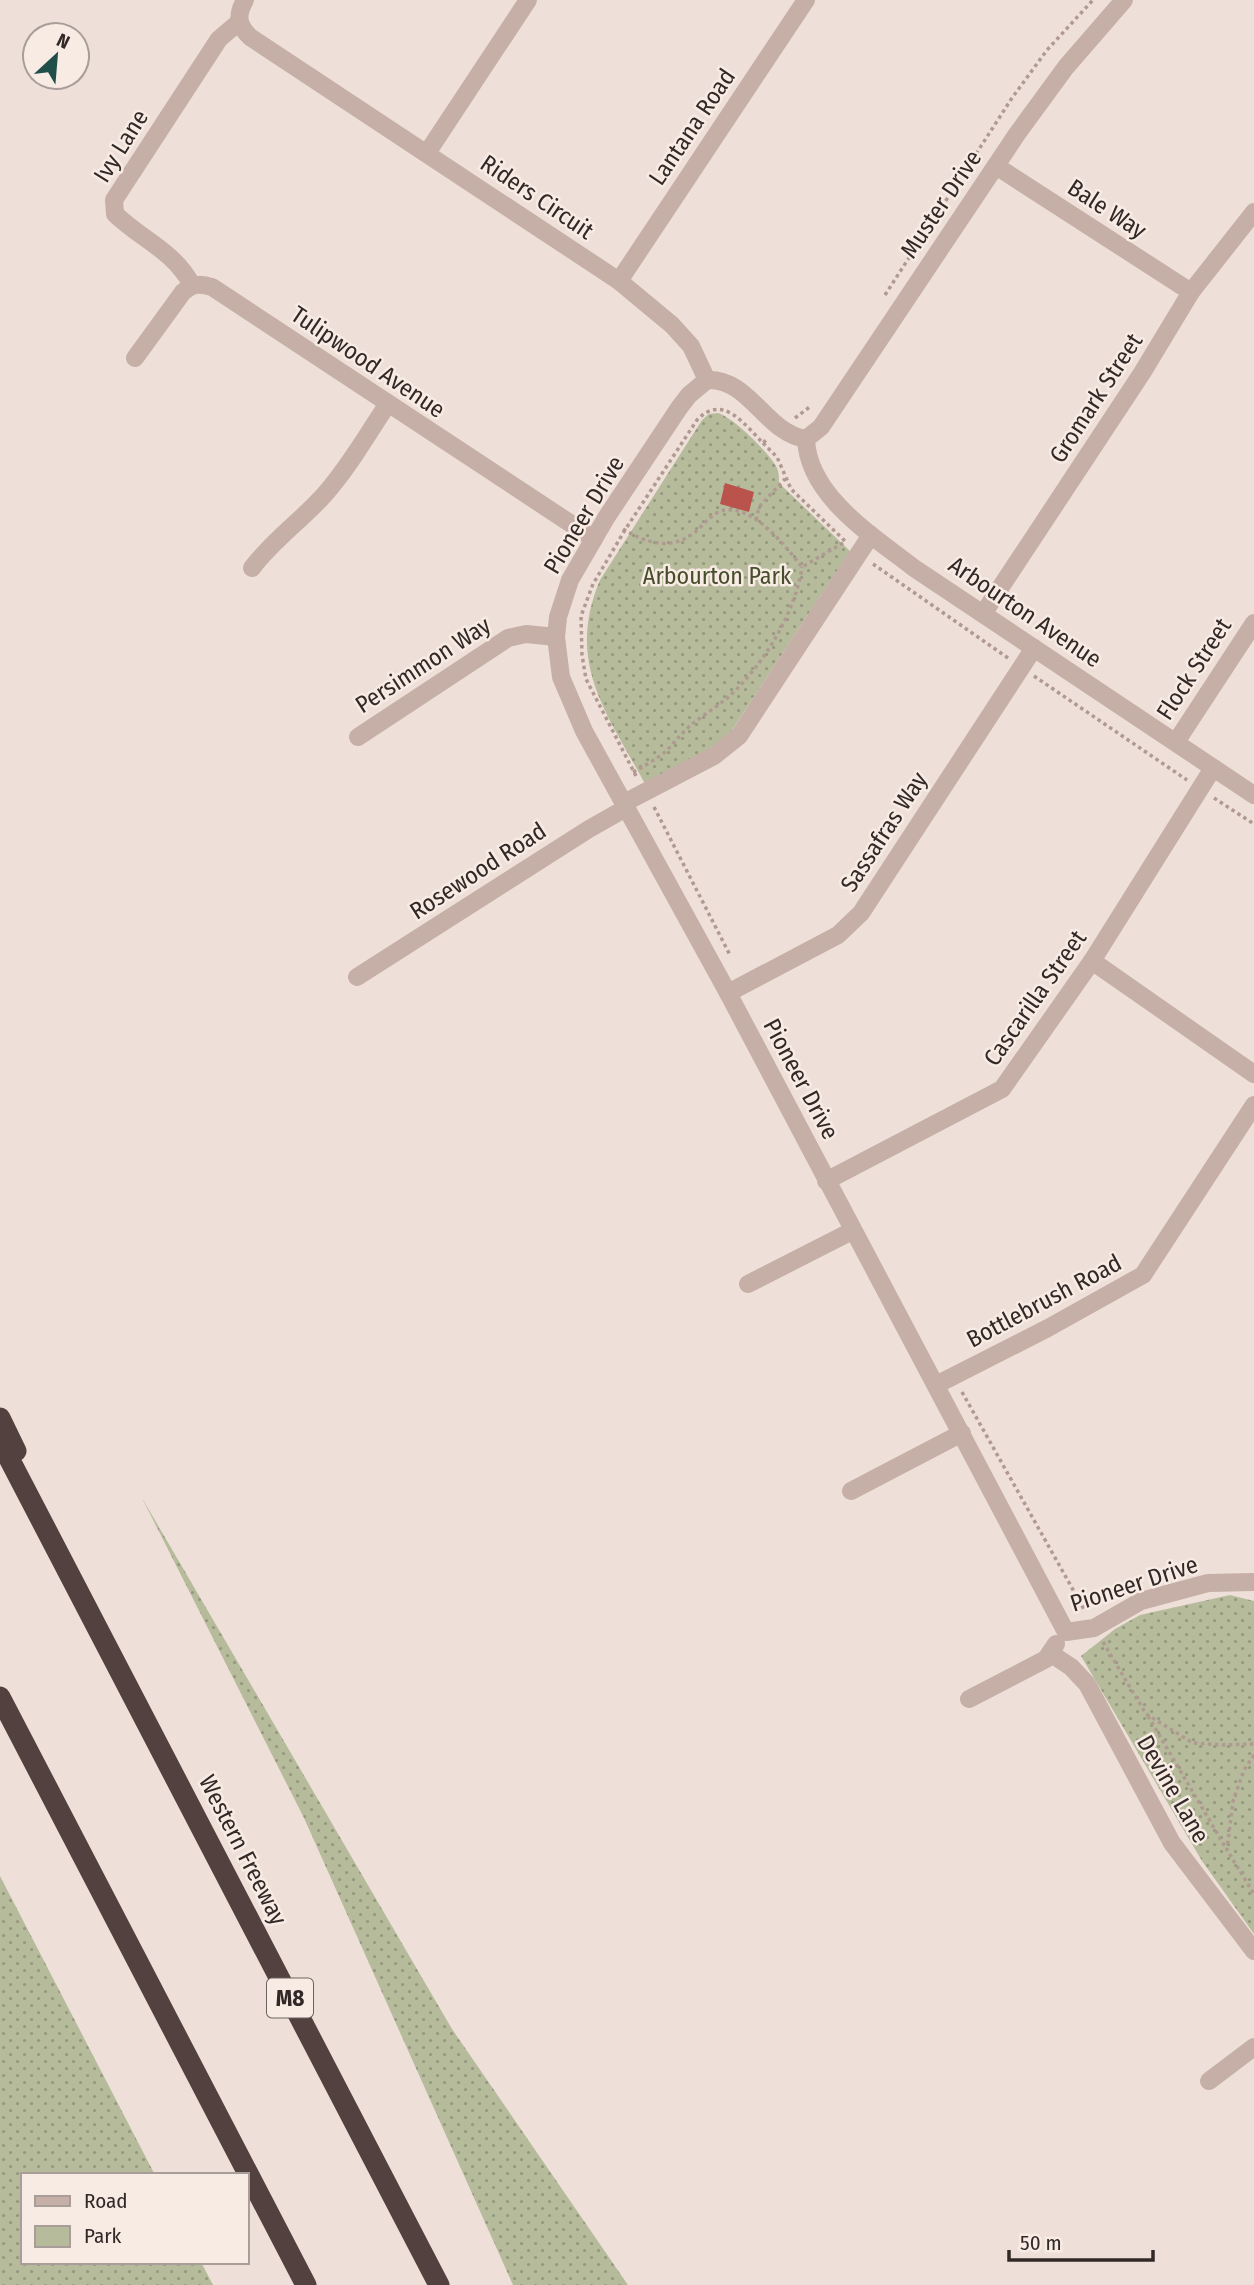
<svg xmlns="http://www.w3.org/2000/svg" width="1254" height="2285" font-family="'Fira Sans Condensed',sans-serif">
	<defs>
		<pattern id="green-dots" width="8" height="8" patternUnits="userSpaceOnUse" patternTransform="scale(1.75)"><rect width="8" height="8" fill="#b6bc9b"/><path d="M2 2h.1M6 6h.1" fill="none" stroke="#95997e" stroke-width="1.8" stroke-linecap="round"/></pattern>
	</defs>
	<rect width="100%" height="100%" fill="#eee0d9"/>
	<g fill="url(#green-dots)">
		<path d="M718 413C734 418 767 451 776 466 779 471 779 477 779 483L850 551 726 739 709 751 645 784C607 713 565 663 600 580L702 420 709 414Z"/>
		<path d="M142 1498 452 2029 628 2285H513L304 1818Z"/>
		<path d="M1230 1595 1254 1601V1934L1202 1861 1081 1656 1115 1629 1140 1615Z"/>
		<path d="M0 1876 155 2175H23V2262H201L213 2285H0Z"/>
	</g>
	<path fill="#ba534b" d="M725 483 754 492 749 512 720 504Z"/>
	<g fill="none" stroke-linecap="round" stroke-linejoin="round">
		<g stroke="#b09991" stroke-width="3.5" stroke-dasharray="3.5 3.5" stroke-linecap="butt">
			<path d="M885 295 1012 98 1047 50 1093 0"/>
			<path d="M795 418 811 406"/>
			<path d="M763 443 777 457 791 489 846 542"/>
			<path d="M756 520 759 507 785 479"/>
			<path d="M623 529C646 543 670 551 694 533 704 525 712 512 725 510 756 507 785 546 802 567L843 543"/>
			<path d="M873 564 1008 658"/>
			<path d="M1034 676 1187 780"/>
			<path d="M633 772C644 766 655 760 665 752 674 744 681 733 691 725 702 716 715 708 726 699 762 668 795 614 802 567"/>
			<path d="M636 776 586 679 582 655 581 616 593 584 625 530 697 420C723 393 744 424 763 443L767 439"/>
			<path d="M1214 798 1254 824"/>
			<path d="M654 807 730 955"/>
			<path d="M962 1392 1085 1611"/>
			<path d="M1103 1642 1146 1714 1193 1743 1221 1745 1254 1744"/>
			<path d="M1148 1716 1227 1850"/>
			<path d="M1254 1755 1244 1770 1233 1801 1227 1850 1254 1894"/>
		</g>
		<g stroke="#c5afa6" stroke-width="18">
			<path d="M245 0C236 16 238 25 250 37L619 281 672 325 691 346 707 380"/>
			<path d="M427 153 528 0"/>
			<path d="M996 166 1191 292"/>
			<path d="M619 281 806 0"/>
			<path d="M192 285C173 250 142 240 115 214L114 200 219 39 239 22"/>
			<path d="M135 358 183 292C193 284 199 283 212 287L594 539"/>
			<path d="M707 380 689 395 679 408 606 518 570 580 558 617 556 637 561 677 584 731 728 993 1066 1632 1094 1628 1141 1601 1208 1583 1254 1582"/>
			<path d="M707 380C750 378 765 433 806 439"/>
			<path d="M806 439C808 496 873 536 914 568L1254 795"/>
			<path d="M806 439 821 427 1017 134 1066 67 1124 0"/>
			<path d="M252 568C273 540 302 520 325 494 349 467 367 435 387 405"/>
			<path d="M983 614 1142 373 1191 292 1254 212"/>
			<path d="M358 737 508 638 526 634 556 637"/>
			<path d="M1176 742 1254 623"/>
			<path d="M624 803 714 756 739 736 871 535"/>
			<path d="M1092 961 1254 1074"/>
			<path d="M357 977 589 829 626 808"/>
			<path d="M728 993 838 935 861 913 1034 648"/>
			<path d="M826 1181 1002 1089 1092 961 1213 768"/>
			<path d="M748 1284 852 1231"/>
			<path d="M936 1385 1048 1328 1143 1275 1254 1105"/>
			<path d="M851 1491 962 1433"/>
			<path d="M1050 1653 1071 1667 1087 1684 1172 1843 1254 1951"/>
			<path d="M969 1699 1046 1659 1056 1644"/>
			<path d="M1209 2081 1254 2047"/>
		</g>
		<g stroke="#52413e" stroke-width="21">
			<path d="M0 1418 16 1451"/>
			<path d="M0 1441 439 2285"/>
			<path d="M0 1697 306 2285"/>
		</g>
	</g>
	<g text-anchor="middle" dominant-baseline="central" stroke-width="5" stroke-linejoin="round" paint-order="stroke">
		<rect fill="#f7ebe4" stroke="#6d625f" stroke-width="2" x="267" y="1978.5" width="46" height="39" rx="5"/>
		<g font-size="23" font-weight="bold" fill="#322826">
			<text x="290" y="1998">M8</text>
		</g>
		<g font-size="24" fill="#322826" stroke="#f7ebe4">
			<text transform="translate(692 127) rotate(-56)">Lantana Road</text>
			<text transform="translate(121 146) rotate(-58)">Ivy Lane</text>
			<text transform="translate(537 197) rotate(34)">Riders Circuit</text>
			<text transform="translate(941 204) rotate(-56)">Muster Drive</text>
			<text transform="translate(1107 209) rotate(33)">Bale Way</text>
			<text transform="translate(368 362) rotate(34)">Tulipwood Avenue</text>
			<text transform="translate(1096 398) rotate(-57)">Gromark Street</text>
			<text transform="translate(584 515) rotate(-59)">Pioneer Drive</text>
			<text transform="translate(1025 612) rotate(34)">Arbourton Avenue</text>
			<text transform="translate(423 665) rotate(-33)">Persimmon Way</text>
			<text transform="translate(1194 669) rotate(-57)">Flock Street</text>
			<text transform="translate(884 832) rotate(-57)">Sassafras Way</text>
			<text transform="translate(478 871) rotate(-33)">Rosewood Road</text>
			<text transform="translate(1035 998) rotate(-55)">Cascarilla Street</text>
			<text transform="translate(801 1079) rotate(62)">Pioneer Drive</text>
			<text transform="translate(1044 1301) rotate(-28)">Bottlebrush Road</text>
			<text transform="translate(1134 1584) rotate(-18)">Pioneer Drive</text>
			<text transform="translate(1173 1789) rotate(60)">Devine Lane</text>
			<text transform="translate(243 1850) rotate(63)">Western Freeway</text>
		</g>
		<g font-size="24" fill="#474e2c" stroke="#f7ebe4">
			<text x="717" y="576">Arbourton Park</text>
		</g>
	</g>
	<rect x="21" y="2173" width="228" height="91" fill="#f7ebe4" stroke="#a89d98" stroke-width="2"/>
	<rect x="35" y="2196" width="35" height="10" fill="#c5afa6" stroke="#a89d98" stroke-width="2"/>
	<text x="84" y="2208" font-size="21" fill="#322826">Road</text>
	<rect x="35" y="2226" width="35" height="21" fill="#b6bc9b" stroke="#a89d98" stroke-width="2"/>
	<text x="84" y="2243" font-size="21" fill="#322826">Park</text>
	<g transform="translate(56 56) rotate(26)"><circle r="33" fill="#f7ebe4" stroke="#a89d98" stroke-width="2"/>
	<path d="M0-5L12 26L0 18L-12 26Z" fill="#204f4a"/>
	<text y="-10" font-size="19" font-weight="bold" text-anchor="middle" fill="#322826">N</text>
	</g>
	<path d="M1009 2250v10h144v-10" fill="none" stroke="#322826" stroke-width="3.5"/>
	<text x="1020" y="2250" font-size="21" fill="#322826" stroke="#f7ebe4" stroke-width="5" paint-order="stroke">50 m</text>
</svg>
